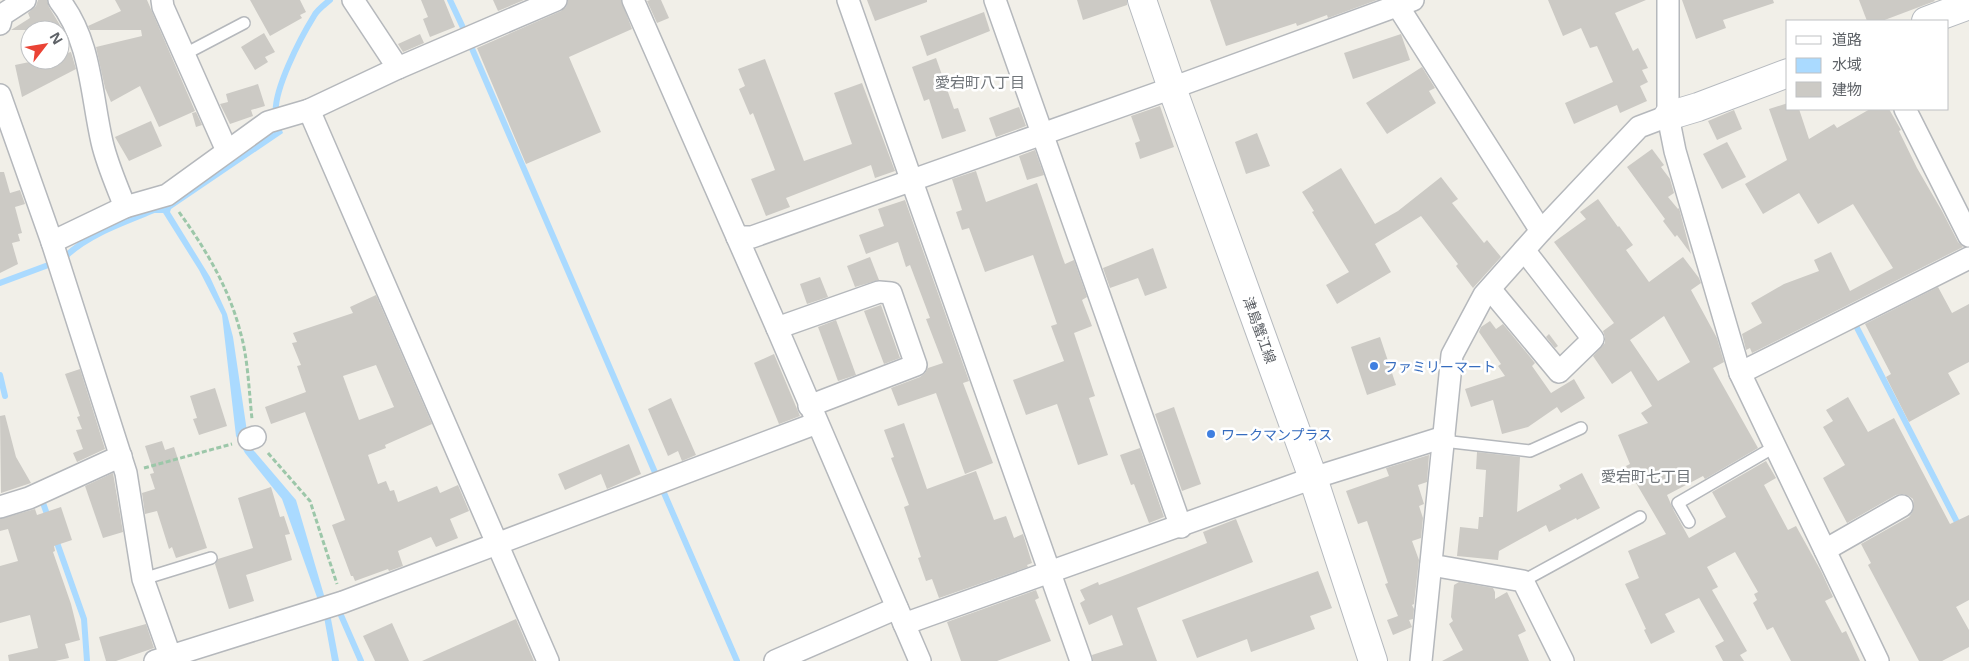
<svg xmlns="http://www.w3.org/2000/svg" width="1969" height="661" font-family="'Open Sans','Noto Sans JP',sans-serif">
	<rect width="100%" height="100%" fill="#f1efe8"/>
	<path fill="#aadaff" d="M273 113H276L283 133 171 209 170 212 210 277 227 314 233 337 249 445 296 500 331 619 339 661H332L324 617 282 499 245 453 236 436 222 315 199 270 160 208 275 131Z"/>
	<g fill="none" stroke-linecap="round" stroke-linejoin="round">
		<g stroke="#aadaff" stroke-width="6">
			<path d="M450 0 466 34"/>
			<path d="M470 44 657 477"/>
			<path d="M276 116C272 92 301 37 314 16 317 10 324 5 330 0"/>
			<path d="M66 256C89 234 125 222 154 210H164"/>
			<path d="M0 283 51 264"/>
			<path d="M1854 322 1960 528"/>
			<path d="M0 375 5 396"/>
			<path d="M664 493 737 661"/>
			<path d="M42 500 49 520"/>
			<path d="M55 537 84 619 87 661"/>
			<path d="M340 613 361 661"/>
		</g>
	</g>
	<g fill="#cccac5" fill-rule="evenodd">
		<path d="M38 0H47L49 7 63 30H11L30 18 28 13 36 6Z"/>
		<path d="M115 0H147L195 111 159 127 140 86 111 102 105 88 96 47 142 36 141 30H90L88 26 121 11Z"/>
		<path d="M250 0H300L306 12 300 15 302 18 270 36Z"/>
		<path d="M421 0H444L455 27 430 37 423 19 428 17Z"/>
		<path d="M493 0H524L498 11Z"/>
		<path d="M568 0H621L632 29 569 57 601 132 526 164 477 48 561 11 566 7Z"/>
		<path d="M650 0H661L669 18 657 23 647 1Z"/>
		<path d="M867 0H927V2L875 21Z"/>
		<path d="M1077 0H1127V5L1083 20Z"/>
		<path d="M1210 0H1377L1328 18 1327 15 1297 26 1296 23 1226 46Z"/>
		<path d="M1548 0H1646L1615 13 1633 51 1638 48 1648 68 1642 70 1648 82 1640 86 1647 101 1620 113 1617 105 1574 124 1565 103 1613 82 1597 46 1590 48 1581 28 1563 36Z"/>
		<path d="M1682 0H1773L1774 3 1723 20 1726 28 1696 39Z"/>
		<path d="M1859 0H1934L1935 1 1882 21H1867Z"/>
		<path d="M984 12 990 31 927 56 920 36Z"/>
		<path d="M264 33 275 52 265 57 268 62 255 70 241 47Z"/>
		<path d="M420 34 424 43 403 52 398 44Z"/>
		<path d="M1401 34 1410 60 1353 79 1344 53Z"/>
		<path d="M71 52 76 69 22 97 15 65 39 60H60V55Z"/>
		<path d="M936 58 954 109 958 108 966 131 942 139 929 99 924 101 912 67Z"/>
		<path d="M765 59 804 161 852 144 834 93 862 83 895 171 875 178 871 165 786 198 790 207 766 216 751 179 775 170 753 113 750 115 739 89 745 86 738 69Z"/>
		<path d="M1422 67 1435 88 1429 91 1436 103 1387 134 1366 103Z"/>
		<path d="M258 84 265 106 251 110 253 116 230 124 220 104 228 102 226 94Z"/>
		<path d="M1788 103V109H1799L1809 139 1834 124 1837 128 1870 109H1889L1901 130 1899 131 1917 168 1942 211 1958 242 1963 247 1752 353 1750 348 1746 350 1742 334 1762 323 1751 303 1784 284 1819 271 1814 260 1831 252 1850 291 1893 268 1853 204 1818 224 1799 193 1763 214 1745 184 1787 160 1769 109Z"/>
		<path d="M1160 106 1174 147 1140 159 1135 143 1140 141 1131 116Z"/>
		<path d="M1019 107 1026 126 996 137 989 118Z"/>
		<path d="M1734 110 1742 129 1717 140 1708 121Z"/>
		<path d="M196 112 202 125 196 127 192 113Z"/>
		<path d="M151 121 162 146 129 161 115 137Z"/>
		<path d="M1257 133 1270 166 1246 174 1235 142Z"/>
		<path d="M1727 142 1746 177 1722 189 1703 154Z"/>
		<path d="M1652 149 1664 165 1661 167 1670 179 1674 193 1668 197 1678 209 1679 208 1691 254 1677 235 1675 237 1663 221 1665 219 1627 167Z"/>
		<path d="M1035 150 1044 175 1027 180 1019 156Z"/>
		<path d="M1341 168 1375 224 1398 211 1441 177 1458 199 1452 203 1484 243 1487 240 1501 257 1473 288 1456 266 1458 264 1421 216 1375 244 1391 272 1337 304 1326 285 1349 272 1312 212 1314 211 1302 192Z"/>
		<path d="M976 171 986 202 1037 183 1062 256 1065 264 1074 260 1087 297 1082 300 1092 326 1074 333 1095 396 1089 398 1108 455 1078 465 1057 404 1026 415 1013 380 1064 361 1051 326 1057 324 1033 255 985 272 969 228 962 230 956 212 962 210 952 179Z"/>
		<path d="M0 172H4L10 193 20 190 25 204 15 207 22 233 18 234 20 241 12 243 18 264 0 273Z"/>
		<path d="M1598 199 1618 227 1619 226 1633 245 1626 250 1649 282 1683 257 1699 278 1701 283 1691 290 1717 338 1724 362 1713 368 1758 448 1705 479 1703 476 1667 495 1674 511 1689 538 1726 517 1712 492 1766 461 1776 478 1764 485 1788 530 1796 526 1821 571 1833 597 1825 601 1842 633 1846 631 1860 661H1791L1773 627 1767 630 1753 603 1757 600 1754 594 1758 592 1735 552 1707 567 1718 587 1712 590 1747 651 1740 655 1744 661H1723L1715 646 1724 641 1699 598 1665 614 1675 632 1651 644 1644 630 1646 629 1625 584 1639 578 1628 551 1666 534 1626 466 1630 464 1618 435 1648 423 1641 413 1652 406 1631 371 1612 384 1593 356 1605 343V337L1603 331 1614 323 1554 242 1586 219 1580 212ZM1664 316 1690 362 1658 381 1630 340Z"/>
		<path d="M905 200 969 381 963 383 993 463 965 474 936 393 898 406 891 388 920 377 925 373 928 368 943 363 926 319 930 318 910 265 906 267 898 242 866 254 859 235 884 226 878 209Z"/>
		<path d="M1153 248 1167 288 1145 296 1138 278 1110 288 1103 268Z"/>
		<path d="M870 257 879 280 855 287 847 266Z"/>
		<path d="M820 277 828 297 807 304 800 284Z"/>
		<path d="M1938 287 1952 313 1969 304V362L1948 373 1960 394 1909 422 1886 377 1891 374 1865 324Z"/>
		<path d="M376 295 432 424 385 445 386 448 368 455 378 484 386 481 390 491 394 490 398 502 437 486 440 493 458 485 469 511 450 519 458 538 436 547 431 537 398 551 403 566 389 571 388 569 355 581 353 576H351L332 525 345 520 305 412 271 424 265 407 306 392 297 366 301 365 292 343 297 342 293 333 353 313 350 307ZM376 365 394 407 359 420 343 376Z"/>
		<path d="M881 305 900 358 884 364 864 311Z"/>
		<path d="M836 320 856 375 838 381 818 327Z"/>
		<path d="M1490 321 1496 329 1503 324 1535 363 1532 366 1551 393 1574 379 1585 398 1561 413 1557 407 1528 427 1502 434 1493 400 1471 407 1465 389 1505 376 1498 366 1501 364 1479 332 1481 327Z"/>
		<path d="M1549 334 1558 346 1555 348 1546 337Z"/>
		<path d="M1380 337 1396 385 1367 395 1351 347Z"/>
		<path d="M774 354 800 416 779 424 754 363Z"/>
		<path d="M80 369 105 449 77 462 73 453 83 449 76 430 82 429 77 417 80 416 65 374Z"/>
		<path d="M215 388 227 426 199 435 193 419 197 418 190 396Z"/>
		<path d="M1848 397 1868 432 1894 418 1950 524 1969 515V600L1956 607 1969 630V647L1942 661H1919L1868 565 1871 563 1861 544 1909 517 1912 513 1914 507 1913 499 1909 496 1903 494 1896 495 1847 523 1823 478 1845 465 1823 427 1833 421 1826 410Z"/>
		<path d="M671 398 696 455 682 461 678 451 668 456 648 409Z"/>
		<path d="M1174 407 1201 484 1182 491 1155 414Z"/>
		<path d="M5 415 16 457 31 483 1 493 0 416Z"/>
		<path d="M904 423 927 489 976 471 994 520 1006 516 1014 538 1023 534 1032 563 1027 565 1028 567 939 598 932 579 926 581 918 558 921 557 904 507 909 505 891 458 894 457 884 430Z"/>
		<path d="M162 441 165 450 174 447 207 548 176 558 172 547 169 549 157 511 145 514 142 493 155 489 150 474 154 473 145 446Z"/>
		<path d="M629 444 641 474 607 489 601 474 565 490 558 474Z"/>
		<path d="M1140 448 1164 517 1149 523 1134 484 1131 485 1120 455Z"/>
		<path d="M1477 452 1520 457 1517 512 1561 489 1559 485 1582 473 1600 508 1577 520 1576 518 1549 532 1546 525 1499 551 1498 560 1457 556 1460 527 1478 529 1479 517H1483L1486 470 1476 469Z"/>
		<path d="M1429 455 1427 482 1418 485 1424 504 1419 506 1423 518 1421 538 1412 541 1419 560 1414 604 1412 605 1414 609 1413 619 1409 620 1412 627 1393 635 1387 620 1398 616 1385 584 1388 583 1367 521 1358 524 1346 491 1389 476 1386 468Z"/>
		<path d="M113 473 123 532 103 538 85 486Z"/>
		<path d="M271 487 280 517 284 516 290 534 285 535 292 560 246 575 254 601 229 609 215 564 218 559 253 548 238 498Z"/>
		<path d="M61 507 72 540 54 546 55 551 53 552 71 604 80 640 65 644 69 658 55 661H9L8 655 38 648 30 615 0 623V566L18 561 8 529 0 531V519L35 509 37 515Z"/>
		<path d="M1236 519 1253 562 1137 608 1157 661H1093L1092 655 1123 645 1112 615 1089 625 1080 603 1085 600 1080 590 1098 582 1099 585 1128 574 1207 543 1203 532Z"/>
		<path d="M1318 571 1332 608 1310 616 1315 629 1251 652 1247 639 1197 658 1182 620Z"/>
		<path d="M1459 582 1493 588 1495 592V599L1507 592 1526 631 1518 635 1529 661H1442L1463 650 1449 624 1453 621 1451 617 1454 585Z"/>
		<path d="M1036 590 1039 598 1035 600 1051 641 997 661H961L947 622Z"/>
		<path d="M516 619 534 661H422Z"/>
		<path d="M392 623 409 661H375L363 636Z"/>
		<path d="M146 624 154 648 116 661H106L99 637Z"/>
	</g>
	<g fill="none" stroke-linecap="round" stroke-linejoin="round">
		<defs>
			<g id="lane">
				<path d="M185 54 244 23"/>
				<path d="M1443 441 1530 451 1581 428"/>
				<path d="M1689 522 1678 503 1776 446"/>
				<path d="M143 579 211 558"/>
				<path d="M1523 581 1640 517"/>
			</g>
			<g id="street">
				<path d="M59 0C91 40 91 94 102 142 107 164 117 186 125 207"/>
				<path d="M162 0 163 7 227 151"/>
				<path d="M353 0 398 68"/>
				<path d="M633 0 777 328 920 661"/>
				<path d="M848 0 1081 661"/>
				<path d="M995 0 1181 527"/>
				<path d="M1394 0 1541 231"/>
				<path d="M1668 0V116L1675 151 1740 373 1878 661"/>
				<path d="M0 24 2 15 25 0"/>
				<path d="M0 95 52 242 126 473 143 579 172 661"/>
				<path d="M1905 109 1969 236"/>
				<path d="M309 110 548 661"/>
				<path d="M737 237H752L1172 88 1413 0"/>
				<path d="M52 242 125 207 167 195 268 122 309 110 398 68 556 0"/>
				<path d="M1490 289 1559 372 1593 339 1524 250"/>
				<path d="M777 328 879 292 891 293 916 365 809 406"/>
				<path d="M1740 373 1969 258"/>
				<path d="M249 439 255 437"/>
				<path d="M0 507 29 498 121 456"/>
				<path d="M1825 550 1902 506"/>
				<path d="M1431 565 1523 581 1563 661"/>
				<path d="M904 624 1313 478 1444 437"/>
				<path d="M155 661 343 602 817 423"/>
				<path d="M775 661 897 608"/>
				<path d="M1421 661 1452 355 1484 295 1541 231 1639 127 1668 116"/>
			</g>
			<g id="secondary">
				<path d="M1142 0 1172 88 1313 478 1373 661"/>
				<path d="M1926 21 1969 5"/>
				<path d="M1668 116 1698 107 1788 73"/>
			</g>
		</defs>
		<use href="#lane" stroke="#b5b8bc" stroke-width="14"/>
		<use href="#street" stroke="#b5b8bc" stroke-width="24"/>
		<use href="#secondary" stroke="#b6babf" stroke-width="30"/>
		<g stroke="#9cc7a9" stroke-width="3" stroke-dasharray="5 2.5" stroke-linecap="butt">
			<path d="M179 212C205 248 229 288 240 331 248 357 249 392 252 419"/>
			<path d="M268 453 310 501 337 584"/>
			<path d="M144 468 232 444"/>
		</g>
		<use href="#lane" stroke="#fff" stroke-width="11"/>
		<use href="#street" stroke="#fff" stroke-width="21"/>
		<use href="#secondary" stroke="#fff" stroke-width="28"/>
	</g>
	<g fill="#3f7fe0" stroke="#fff" stroke-width="2">
		<circle cx="1374" cy="366" r="5"/>
		<circle cx="1211" cy="434" r="5"/>
	</g>
	<g text-anchor="middle" dominant-baseline="central" stroke-width="5" stroke-linejoin="round" paint-order="stroke">
		<g font-size="14" fill="#5f6368" stroke="#fff">
			<text transform="translate(1260 330) rotate(70)">津島蟹江線</text>
		</g>
		<g font-size="14" fill="#366cbe" stroke="#fff" text-anchor="start">
			<text x="1384" y="366">ファミリーマート</text>
			<text x="1221" y="434">ワークマンプラス</text>
		</g>
		<g font-size="15" fill="#70757a" stroke="#fff">
			<text x="980" y="82">愛宕町八丁目</text>
			<text x="1646" y="476">愛宕町七丁目</text>
		</g>
	</g>
	<rect x="1786" y="20" width="162" height="90" fill="#ffffff" stroke="#bfc1c3"/>
	<rect x="1796" y="36" width="25" height="8" fill="#ffffff" stroke="#bfc1c3"/>
	<text x="1832" y="45" font-size="15" fill="#5f6368">道路</text>
	<rect x="1796" y="58" width="25" height="15" fill="#aadaff" stroke="#bfc1c3"/>
	<text x="1832" y="70" font-size="15" fill="#5f6368">水域</text>
	<rect x="1796" y="82" width="25" height="15" fill="#cccac5" stroke="#bfc1c3"/>
	<text x="1832" y="95" font-size="15" fill="#5f6368">建物</text>
	<g transform="translate(45 45) rotate(59)"><circle r="24" fill="#ffffff" stroke="#bfc1c3"/>
	<path d="M0-4L9 19L0 12L-9 19Z" fill="#ea4335"/>
	<text y="-8" font-size="14" font-weight="bold" text-anchor="middle" fill="#5f6368">N</text>
	</g>
</svg>
